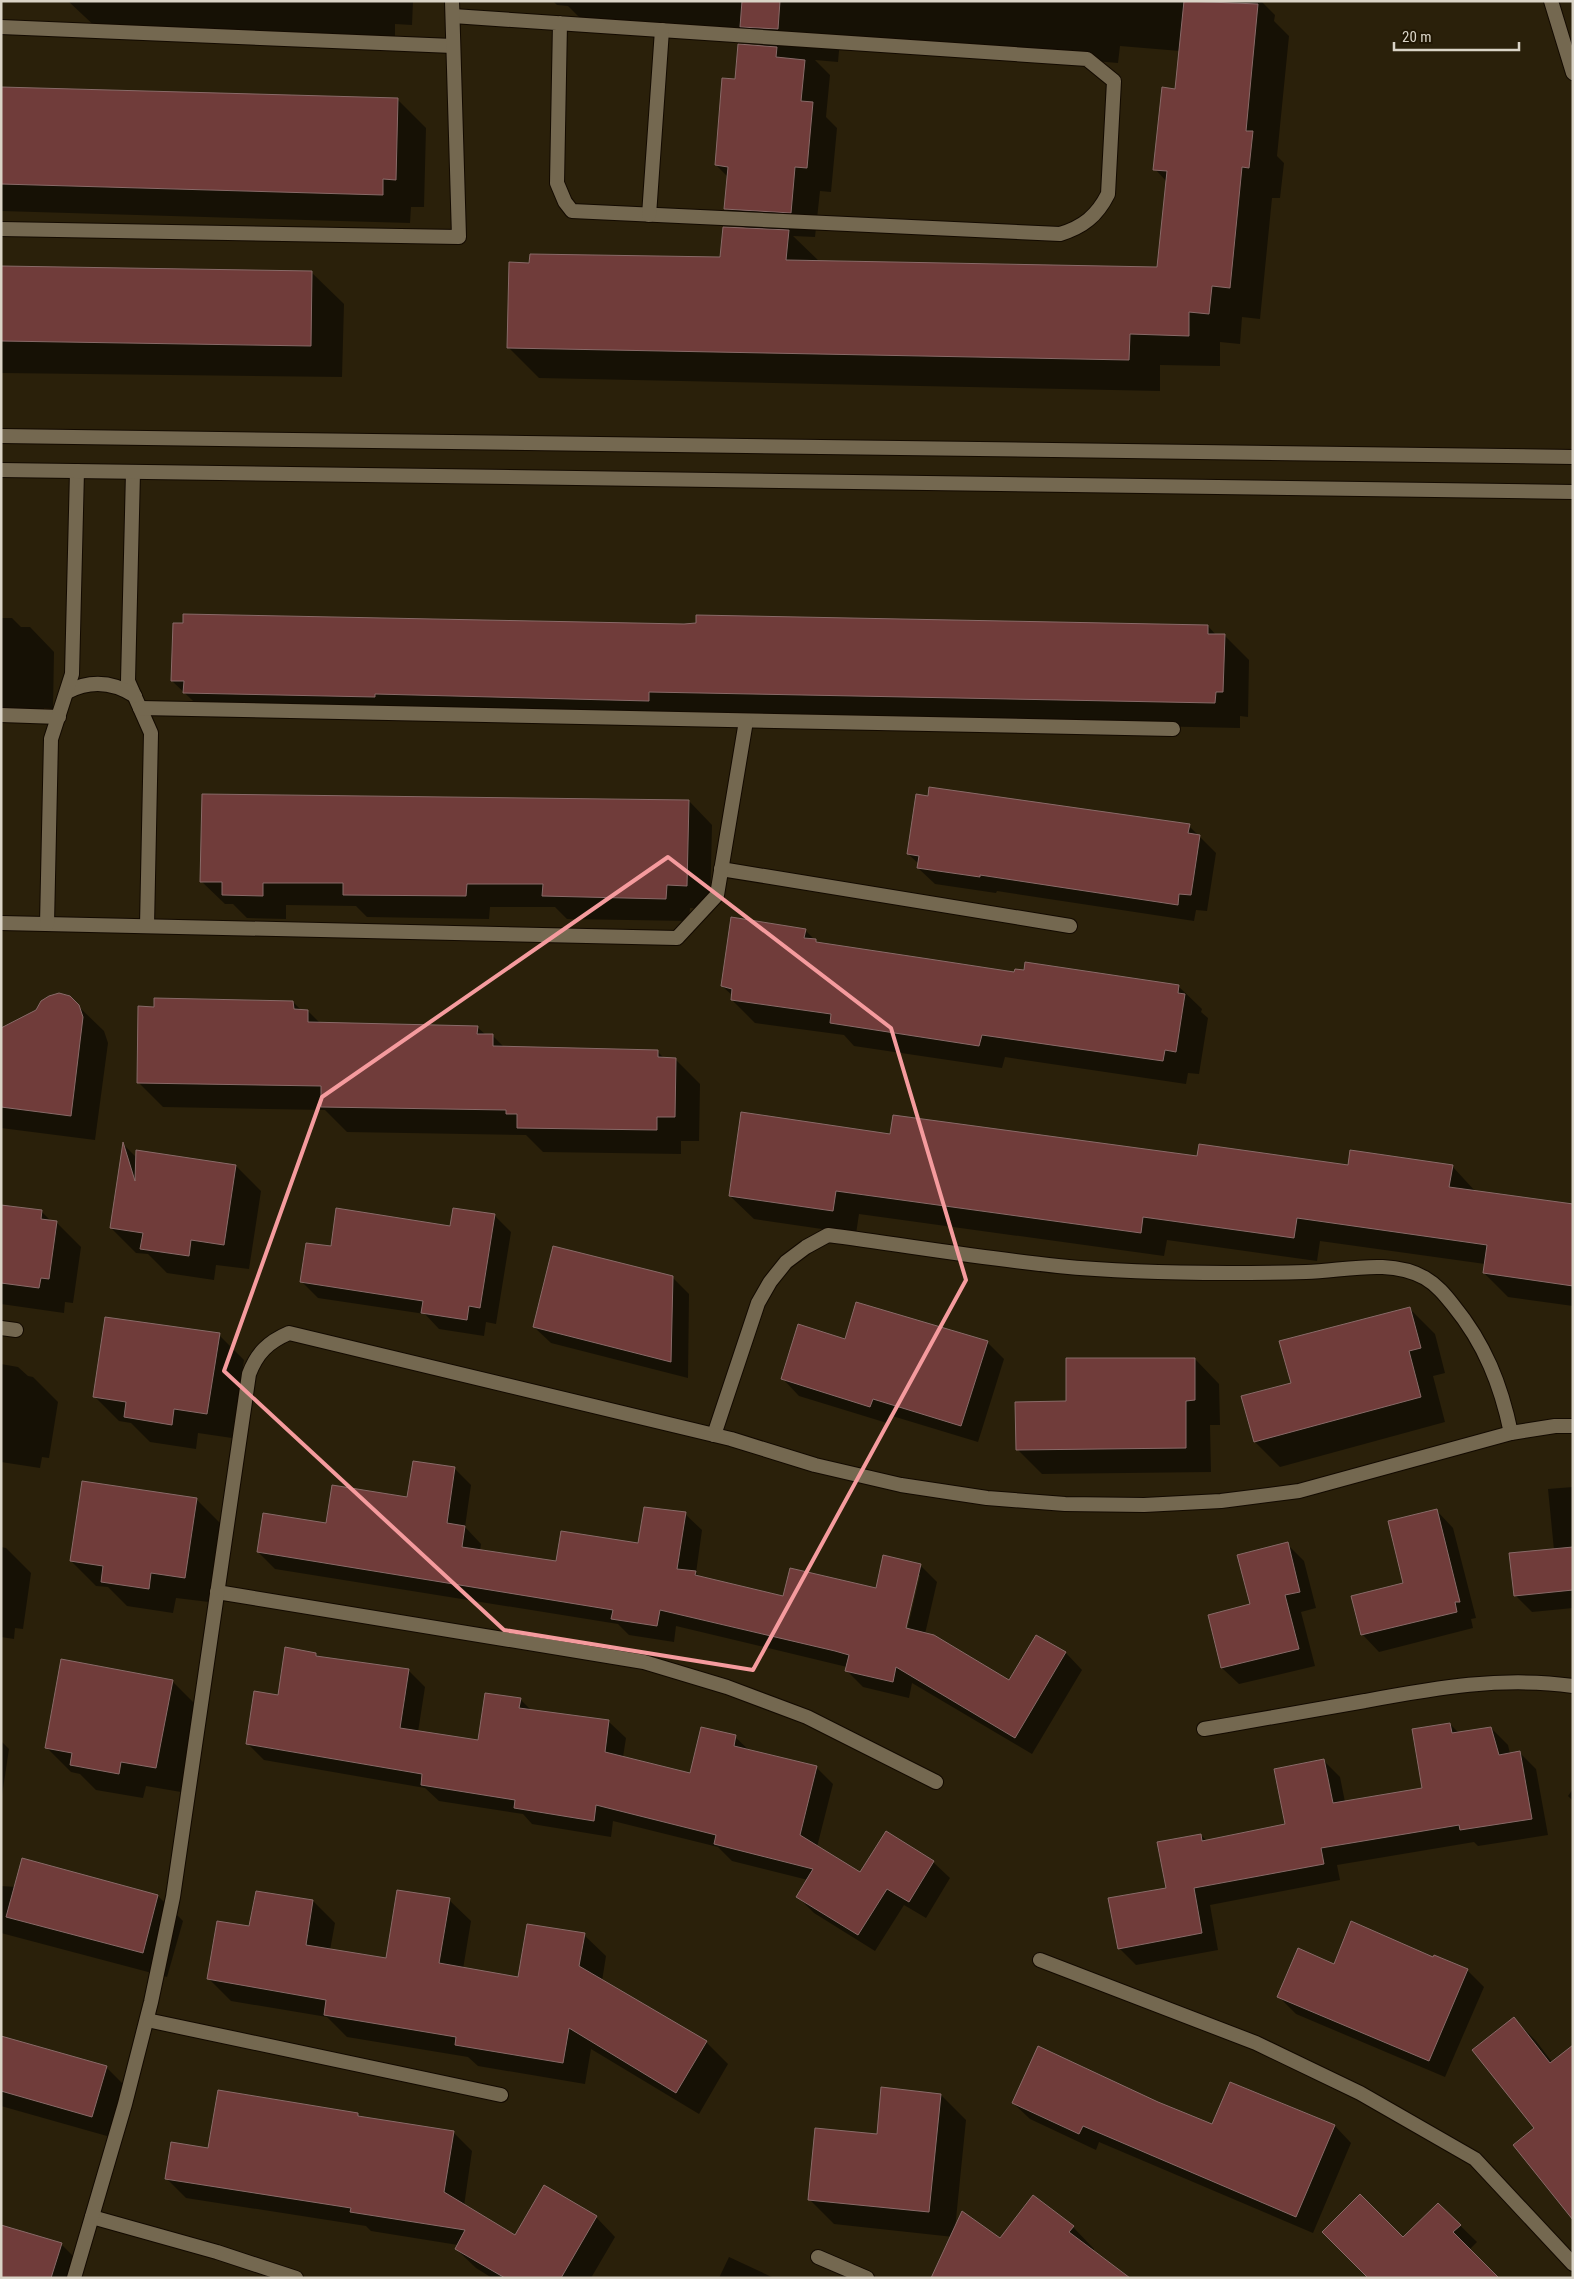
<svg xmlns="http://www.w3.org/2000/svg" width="1574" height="2279" font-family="'Roboto Condensed',sans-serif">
	<rect width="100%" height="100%" fill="#2a200a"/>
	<g fill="#0007" fill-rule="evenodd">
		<path d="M68 1H413L412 25 395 24V40L100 31Z"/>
		<path d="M553 1H1261L1275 15 1274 21 1289 36 1277 156 1284 163 1280 198H1272L1260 319 1242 317 1240 344 1220 342V366L1160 365V391L539 378 508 347 721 258 746 229 726 209 728 177 716 165 736 81 762 47 754 39 587 25 568 6 557 5ZM840 40 1118 63 1120 46 1180 51 1176 90 1155 169 1167 182 1158 269 820 262 793 236 815 237 820 191 831 192 837 128 826 117 830 75 815 60 838 62Z"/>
		<path d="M1 88 398 100 426 128 424 207H411L410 223 1 211Z"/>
		<path d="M1 268 311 272 344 304 342 377 1 373Z"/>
		<path d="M1 618H12L21 627H30L54 652 53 709 44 708V719L1 718Z"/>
		<path d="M184 624 1208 626 1216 635H1224L1249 660 1248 717 1240 716V728L674 716 673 726 210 717 172 681Z"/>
		<path d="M689 801 712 825 710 909 690 908 689 921 567 919 555 907H490L489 919 367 917 356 906 286 905V919L247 918 233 904H225L201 881Z"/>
		<path d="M1189 826 1216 853 1207 911 1196 910 1194 921 997 891 996 893 935 884 918 868 919 864 908 854Z"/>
		<path d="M805 930 818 943 1015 973 1178 986 1202 1009 1201 1012 1208 1018 1199 1074 1188 1073 1186 1084 1005 1057 1002 1068 854 1046 844 1035 755 1023 732 1000 733 996 722 986Z"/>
		<path d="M293 1002 301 1010 308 1011 320 1023 477 1027 486 1035H492L505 1048 658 1052 665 1059H675L700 1084 699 1141H681V1154L543 1152 526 1135 347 1132 325 1110 163 1107 138 1082 155 1008Z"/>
		<path d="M78 1006 104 1031 108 1043 95 1140 1 1128V1028Z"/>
		<path d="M891 1136 1349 1167 1452 1166 1476 1192 1573 1205V1306L1508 1297 1484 1273 1485 1264 1320 1241 1317 1261 1167 1240 1164 1256 859 1214 856 1234 754 1219 730 1196Z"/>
		<path d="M124 1145 137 1158 236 1166 261 1191 249 1269 216 1265 214 1280 167 1273 148 1254 136 1253 111 1228Z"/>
		<path d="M1 1206 42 1212 51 1221 56 1222 81 1247 73 1303 65 1302 64 1313 1 1304Z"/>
		<path d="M495 1216 511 1232 496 1324 486 1322 484 1336 439 1329 425 1314 318 1298 301 1281 332 1247 451 1228Z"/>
		<path d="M672 1277 689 1294 688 1378 551 1343 534 1327Z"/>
		<path d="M1410 1309 1435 1334 1445 1373 1433 1376 1445 1422 1280 1467 1255 1442 1292 1384Z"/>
		<path d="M219 1335 244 1360 232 1438 198 1433 196 1449 150 1442 131 1423 119 1421 95 1397Z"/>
		<path d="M845 1340 987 1342 1004 1359 978 1442 889 1415 887 1423 799 1396 783 1379Z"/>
		<path d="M1195 1359 1219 1384 1220 1425H1210L1211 1472 1042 1474 1017 1449 1068 1403Z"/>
		<path d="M1 1364 18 1367 28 1376 33 1377 58 1402 49 1458 42 1457 40 1468 1 1462Z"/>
		<path d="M455 1469 471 1485 465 1527 481 1544 480 1551 557 1562 639 1544 685 1514 702 1530 696 1573 700 1577 784 1598 877 1590 920 1565 937 1582 925 1634 1009 1682 1037 1636 1066 1653 1082 1670 1032 1754 912 1683 909 1698 863 1687 846 1670 847 1667 676 1626 674 1642 629 1635 618 1624 275 1569 258 1552 327 1524 408 1499ZM917 1575H920L906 1635 903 1634Z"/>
		<path d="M1573 1487V1608L1532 1612 1515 1595 1554 1550 1548 1489Z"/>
		<path d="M196 1499 221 1524 209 1602 176 1598 173 1613 127 1606 108 1587 96 1586 71 1561Z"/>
		<path d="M1437 1511 1453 1528 1476 1618 1471 1619 1473 1628 1379 1652 1363 1635 1353 1596 1405 1583Z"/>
		<path d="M1287 1544 1304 1561 1316 1608 1301 1612 1315 1666 1239 1684 1222 1668 1251 1605Z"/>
		<path d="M1 1547 6 1548 31 1573 23 1629 15 1628 14 1639 1 1637Z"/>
		<path d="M316 1654 320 1658 408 1670 425 1687 418 1732 479 1741 520 1699 532 1711 609 1722 626 1738 623 1757 691 1775 735 1737 750 1751 816 1767 833 1784 817 1847 861 1874 933 1862 950 1878 926 1918 904 1905 875 1951 814 1913 797 1896 808 1880 732 1861 718 1847 613 1821 611 1837 532 1824 523 1814 439 1801 425 1788 264 1760 247 1743 279 1696Z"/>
		<path d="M172 1681 197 1706 181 1792 146 1786 143 1798 96 1790 80 1774 71 1772 46 1747Z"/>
		<path d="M1450 1724 1459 1733 1491 1728 1508 1745 1510 1754 1519 1752 1536 1769 1548 1835 1478 1846 1474 1842 1337 1865 1340 1880 1210 1905 1218 1950 1136 1965 1119 1948 1167 1889 1201 1835 1207 1841 1286 1825 1324 1761 1340 1777 1345 1802 1423 1789Z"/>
		<path d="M1 1741 9 1749 1 1802Z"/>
		<path d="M1573 1789V1801L1568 1796Z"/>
		<path d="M1 1886 158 1896 183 1921 167 1977 1 1933Z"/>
		<path d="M449 1900 471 1921 463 1969 519 1978 584 1935 606 1956 602 1981 706 2042 728 2064 699 2114 591 2049 585 2084 478 2066 468 2057 347 2037 327 2017 231 2001 209 1979 250 1928 313 1901 335 1923 330 1950 387 1960Z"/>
		<path d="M1434 1959 1467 1970 1484 1987 1445 2077 1296 2014 1279 1997 1334 1965Z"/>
		<path d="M1514 2019 1536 2041 1552 2062 1536 2128Z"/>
		<path d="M1 2037 106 2067 128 2089 114 2138 1 2106Z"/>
		<path d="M1230 2083 1335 2126 1351 2143 1313 2233 1099 2142 1096 2150 1030 2119 1013 2103H1158L1212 2126Z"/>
		<path d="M941 2095 966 2120 955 2229 1000 2240 1073 2227 1094 2249 1092 2252 834 2224 809 2199 878 2135Z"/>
		<path d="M358 2114 362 2118 453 2132 472 2151 464 2206 515 2236 596 2217 615 2237 591 2278H492L476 2268 456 2249 458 2245 371 2231 366 2226 186 2198 166 2178 209 2150Z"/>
		<path d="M1438 2204 1477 2242 1469 2250 1403 2239Z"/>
		<path d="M61 2244 83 2266 79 2278H1Z"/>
		<path d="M729 2257 774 2278H719Z"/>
	</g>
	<g fill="#703c3a" stroke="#886a68">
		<path d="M742 1H780L778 29 740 27Z"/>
		<path d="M1184 1 1258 4 1246 131H1253L1249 168 1242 167 1230 288 1212 286 1209 314 1189 312V336L1130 334 1129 360 507 348 509 262 529 263 530 254 720 257 723 227 789 230 786 260 1157 267 1167 171 1153 170 1162 87 1175 89Z"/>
		<path d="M738 44 777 47 776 57 805 60 801 101 813 102 807 168 795 167 791 213 724 209 728 167 715 165 722 78 735 79Z"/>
		<path d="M1 87 398 98 396 180 383 179V195L1 184Z"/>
		<path d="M1 266 312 271 311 346 1 341Z"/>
		<path d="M183 614 684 624 696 623V615L1208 625V634H1225L1223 692H1216L1215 703 649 692V701L375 694V697L183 693 184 681H171L173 623H183Z"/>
		<path d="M929 787 1190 824 1188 833 1200 835 1191 895 1179 894 1178 905 980 875V877L917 868 919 856 907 854 916 794 928 796Z"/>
		<path d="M202 794 689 800 687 886 667 885 666 899 542 896 543 884H467L466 896 343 895V883H263V896L222 895V882H200Z"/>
		<path d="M731 917 806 929 804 938 816 939V942L929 959 1014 972 1015 969 1024 970 1025 962 1179 985 1178 993 1185 994 1176 1052 1165 1050 1163 1061 982 1035 979 1046 830 1023 831 1014 731 1000 732 989 721 986Z"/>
		<path d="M59 993 70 996 79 1005 83 1017 71 1116 1 1107V1028L36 1010 41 1001 49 996Z"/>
		<path d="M154 998 293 1001 294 1009 308 1010V1022L478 1026 477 1034H493V1046L658 1050V1057L676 1058 675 1117H657V1130L517 1128V1114H506V1110L321 1107V1086L137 1083 138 1006 154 1007Z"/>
		<path d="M741 1112 890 1134 893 1115 1197 1156 1199 1144 1348 1165 1350 1150 1453 1165 1449 1187 1573 1204V1286L1483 1273 1487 1245 1297 1218 1294 1238 1143 1217 1141 1233 836 1191 833 1211 729 1196Z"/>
		<path d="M123 1142 135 1181 136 1150 236 1165 224 1245 191 1240 189 1256 140 1249 143 1233 110 1228Z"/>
		<path d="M1 1205 42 1210 41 1219 57 1221 49 1279 41 1278 39 1288 1 1283Z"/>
		<path d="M336 1208 450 1226 453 1208 495 1214 480 1308 469 1306 467 1320 421 1313 423 1301 300 1282 306 1243 331 1246Z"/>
		<path d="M553 1246 673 1276 671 1362 533 1327Z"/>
		<path d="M856 1302 988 1341 961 1426 873 1399 870 1407 781 1379 798 1324 845 1339Z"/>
		<path d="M1410 1307 1421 1348 1409 1351 1421 1397 1254 1442 1241 1396 1291 1383 1279 1341Z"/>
		<path d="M105 1317 220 1333 207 1414 174 1409 172 1425 124 1417 126 1402 93 1397Z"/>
		<path d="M1066 1358H1195V1400L1186 1401V1448L1016 1450 1015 1402 1066 1401Z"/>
		<path d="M413 1461 455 1467 447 1523 465 1526 462 1547 556 1561 561 1531 638 1543 644 1507 686 1512 677 1569 696 1571 695 1575 783 1596 790 1568 876 1588 883 1555 921 1564 906 1628 934 1635 1009 1680 1036 1635 1066 1652 1015 1738 896 1667 893 1682 845 1671 849 1655 835 1651 660 1610 657 1626 611 1619 613 1610 257 1552 263 1513 326 1523 332 1485 407 1497Z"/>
		<path d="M82 1481 197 1498 185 1578 151 1573 149 1589 101 1582 103 1566 70 1561Z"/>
		<path d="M1437 1509 1460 1602H1455L1457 1612 1361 1635 1351 1596 1403 1583 1388 1521Z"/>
		<path d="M1288 1542 1300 1592 1285 1595 1299 1649 1221 1668 1208 1615 1250 1604 1237 1555Z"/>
		<path d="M1573 1547V1590L1514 1596 1509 1553Z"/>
		<path d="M285 1647 316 1653V1656L409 1669 400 1728 478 1740 485 1693 521 1698 519 1708 609 1720 605 1752 690 1773 701 1727 736 1735 734 1746 817 1766 800 1835 860 1872 886 1831 934 1861 909 1902 887 1889 858 1935 796 1897 813 1869 714 1844 716 1835 596 1805 594 1821 514 1808 515 1800 421 1785 422 1774 246 1744 254 1691 278 1695Z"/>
		<path d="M61 1659 173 1680 156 1768 121 1762 119 1774 70 1765 72 1753 45 1748Z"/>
		<path d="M1450 1723 1452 1733 1491 1727 1499 1755 1520 1751 1532 1819 1460 1830 1459 1825 1321 1848 1324 1864 1194 1888 1202 1933 1118 1949 1108 1898 1166 1888 1157 1842 1201 1834 1202 1841 1285 1824 1274 1769 1324 1759 1333 1803 1422 1788 1412 1729Z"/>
		<path d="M22 1858 158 1895 143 1953 6 1917Z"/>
		<path d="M397 1890 450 1898 439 1963 518 1977 527 1924 585 1933 579 1966 707 2041 676 2093 569 2028 563 2063 455 2045 456 2037 324 2015 326 2000 207 1979 217 1921 249 1926 256 1891 313 1900 306 1945 386 1958Z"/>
		<path d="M1351 1921 1433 1957 1434 1955 1468 1969 1429 2061 1277 1997 1298 1948 1334 1964Z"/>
		<path d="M1514 2017 1550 2063 1573 2045V2220L1513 2145 1534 2128 1472 2050Z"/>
		<path d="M1 2036 107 2066 92 2117 1 2091Z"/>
		<path d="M1038 2046 1158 2102 1212 2124 1230 2082 1335 2125 1296 2217 1083 2126 1079 2134 1012 2103Z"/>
		<path d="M881 2087 941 2094 929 2212 808 2200 815 2128 877 2134Z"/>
		<path d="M218 2090 358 2113V2116L454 2131 444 2192 515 2235 544 2185 597 2216 561 2278H505L455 2249 465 2230 350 2212 351 2208 165 2179 171 2142 208 2148Z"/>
		<path d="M1360 2194 1403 2237 1438 2203 1461 2225 1453 2232 1499 2278H1368L1322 2232Z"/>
		<path d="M1033 2195 1074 2226 1069 2232 1130 2278H931L962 2211 1000 2238Z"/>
		<path d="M1 2225 62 2243 51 2278H1Z"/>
	</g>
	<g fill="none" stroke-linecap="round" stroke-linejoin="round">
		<defs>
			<g id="service">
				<path d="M453 16 1087 59 1114 81 1108 194C1097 216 1083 227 1060 234L572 211 565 202 557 183 560 23"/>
				<path d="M1 27 453 46"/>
				<path d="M649 215 662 30"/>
				<path d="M1 229 459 237 452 1"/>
				<path d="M133 472 128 681 151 733 147 926"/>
				<path d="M67 692C90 680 112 681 135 696"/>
				<path d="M140 708 1173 729"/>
				<path d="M1 715 59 717"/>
				<path d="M721 869 1070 926"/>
				<path d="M1 923 677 938 717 895 746 721"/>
				<path d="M47 924 51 739 72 674 77 471"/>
				<path d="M1 1328 16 1330"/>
				<path d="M714 1435 758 1303 770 1282 786 1262 806 1247 828 1235C904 1245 981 1258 1058 1266 1140 1274 1223 1274 1306 1272 1345 1271 1389 1258 1425 1278 1437 1285 1445 1295 1453 1305 1485 1344 1501 1385 1511 1433"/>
				<path d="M217 1592 644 1662 727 1687 807 1717 936 1782"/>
				<path d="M1204 1729C1258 1720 1312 1710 1365 1701 1436 1688 1501 1676 1573 1686"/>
				<path d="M1040 1960 1256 2043 1360 2093 1475 2159 1573 2264"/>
				<path d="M147 2020 501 2095"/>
				<path d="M92 2217 217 2252 296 2278"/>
				<path d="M818 2257 867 2278"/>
				<path d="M74 2278 125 2104 151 2002 173 1897 249 1374C257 1353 268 1342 289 1333L731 1439 815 1465 901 1485 987 1498 1065 1504 1144 1505 1221 1501 1299 1491 1511 1433 1555 1426H1573"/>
			</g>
			<g id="minor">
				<path d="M1 436 1573 457"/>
				<path d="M1 470 1573 492"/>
			</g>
			<path id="secondary" d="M1551 1 1573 73"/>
		</defs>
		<use href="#service" stroke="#130a00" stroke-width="16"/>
		<use href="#minor" stroke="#130a00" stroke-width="16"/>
		<use href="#secondary" stroke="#130a00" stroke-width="16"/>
		<use href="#service" stroke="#746850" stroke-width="14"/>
		<use href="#minor" stroke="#746850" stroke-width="14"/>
		<use href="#secondary" stroke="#746850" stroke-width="14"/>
	</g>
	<path fill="none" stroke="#f59b9e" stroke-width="4" stroke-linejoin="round" d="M668 857 891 1028 966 1280 753 1670 504 1630 224 1371 322 1097Z"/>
	<rect width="1574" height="2279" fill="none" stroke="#dad4c7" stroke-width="5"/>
	<path d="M1394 42v8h125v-8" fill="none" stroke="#dad4c7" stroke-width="2.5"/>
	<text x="1402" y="42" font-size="15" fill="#dad4c7" stroke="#211703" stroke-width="4" paint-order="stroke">20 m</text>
</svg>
